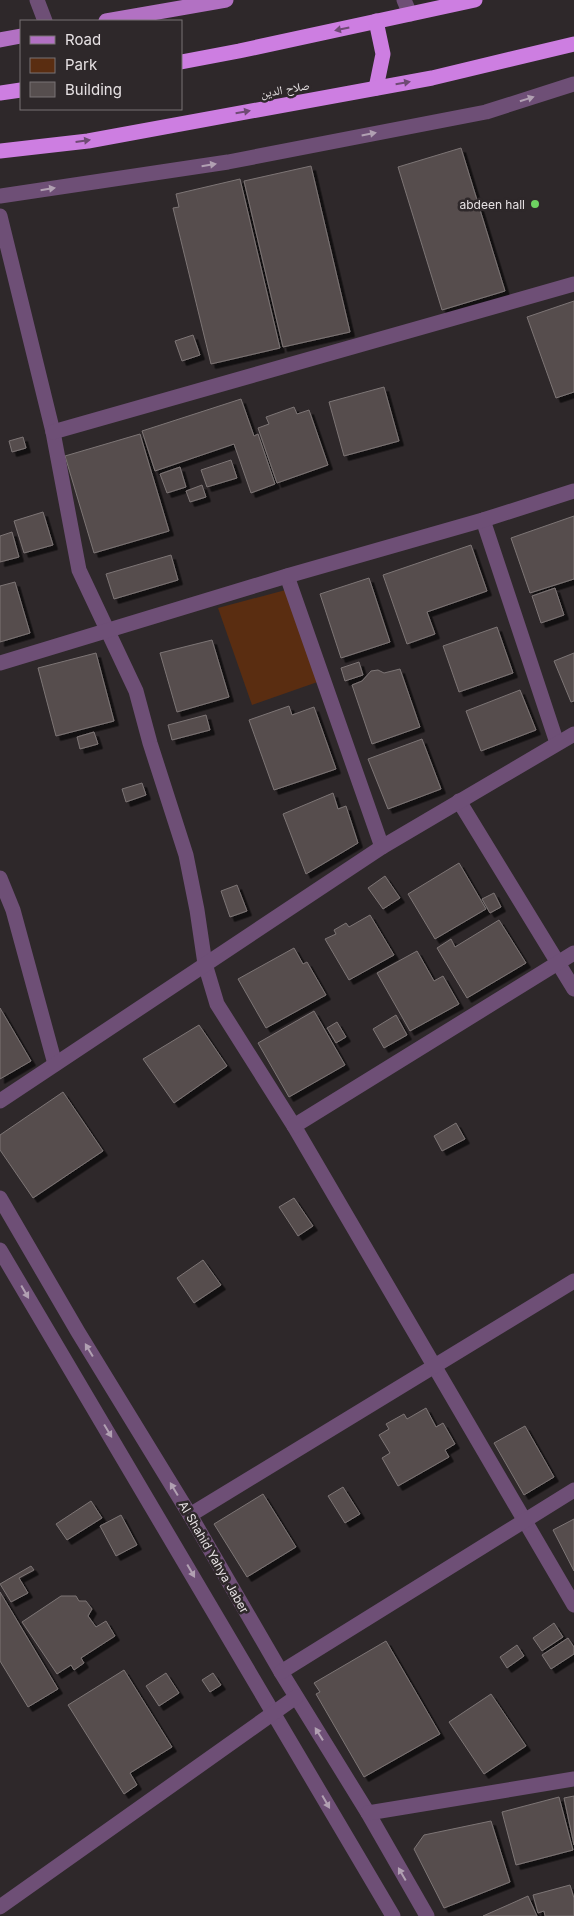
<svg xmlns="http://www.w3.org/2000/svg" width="574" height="1916" font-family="Inter,'Noto Naskh Arabic',sans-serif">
	<defs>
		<filter id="shadow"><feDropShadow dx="4.5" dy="4.5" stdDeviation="0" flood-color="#0009"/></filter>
	</defs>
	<rect width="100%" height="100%" fill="#2e282a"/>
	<path fill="#5a2d11" d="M293 588 326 679 252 705 218 608Z"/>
	<g fill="#564e4e" stroke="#7d7575" filter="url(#shadow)">
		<path d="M461 148 505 291 442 310 398 167Z"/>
		<path d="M311 166 350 332 283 347 244 181Z"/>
		<path d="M240 179 280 348 211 364 173 208 179 207 176 194Z"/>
		<path d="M574 301V392L556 398 527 317Z"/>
		<path d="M193 335 200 355 182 361 175 341Z"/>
		<path d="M384 387 399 441 344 456 329 402Z"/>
		<path d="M241 399 254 436 258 434 275 484 251 493 234 444 155 471 142 431Z"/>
		<path d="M294 407 297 414 309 410 328 465 277 483 258 428 269 424 266 417Z"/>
		<path d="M140 434 169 531 94 553 65 456Z"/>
		<path d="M23 437 26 448 12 452 9 441Z"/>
		<path d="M231 460 237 478 207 487 201 470Z"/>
		<path d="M180 467 186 487 167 493 160 474Z"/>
		<path d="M202 485 206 497 190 502 186 491Z"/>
		<path d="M43 512 53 545 24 553 14 521Z"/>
		<path d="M574 516V579L530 593 511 538Z"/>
		<path d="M12 532 19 557 0 562V536Z"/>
		<path d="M471 545 487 591 427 612 435 634 407 644 383 575Z"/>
		<path d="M171 555 178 580 114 599 106 574Z"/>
		<path d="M369 578 390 642 341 658 320 594Z"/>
		<path d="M15 582 30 633 0 642V586Z"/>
		<path d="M555 588 564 615 541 623 532 596Z"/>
		<path d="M497 627 513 673 459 692 443 646Z"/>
		<path d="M212 640 229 697 177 712 160 653Z"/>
		<path d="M96 653 114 721 56 736 38 668Z"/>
		<path d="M574 653V701L571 702 554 661Z"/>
		<path d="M359 662 363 675 345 681 341 668Z"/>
		<path d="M400 669 420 727 372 744 352 685 362 681 371 671 378 670 384 673Z"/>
		<path d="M520 690 536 730 481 751 466 711Z"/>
		<path d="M289 706 292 715 314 707 336 769 274 790 249 720Z"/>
		<path d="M206 715 210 730 172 740 168 725Z"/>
		<path d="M94 732 98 744 80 749 77 737Z"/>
		<path d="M422 739 441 789 388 809 368 759Z"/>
		<path d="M142 783 146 795 126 802 122 789Z"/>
		<path d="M333 793 338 809 346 806 358 843 306 874 283 814Z"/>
		<path d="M459 863 486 909 435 939 408 894Z"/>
		<path d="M385 876 400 898 383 909 368 888Z"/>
		<path d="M237 885 247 911 230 917 221 891Z"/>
		<path d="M494 893 501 907 490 913 482 899Z"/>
		<path d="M370 915 394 955 349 980 325 939 336 934 334 930 346 923 349 927Z"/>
		<path d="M499 920 526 963 467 998 437 948 451 939 455 947Z"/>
		<path d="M294 948 303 964 307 962 326 995 266 1028 238 979Z"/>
		<path d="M417 951 434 981 443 976 459 1004 410 1031 377 973Z"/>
		<path d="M0 1008 31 1061 0 1079Z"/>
		<path d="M314 1011 345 1065 289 1097 258 1043Z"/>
		<path d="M396 1015 407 1035 384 1048 373 1029Z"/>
		<path d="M337 1022 346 1037 336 1043 327 1028Z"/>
		<path d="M199 1025 227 1066 174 1103 143 1059Z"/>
		<path d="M63 1092 103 1151 33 1198 0 1150V1135Z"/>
		<path d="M456 1123 465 1139 442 1151 434 1136Z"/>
		<path d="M294 1198 313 1226 298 1236 279 1207Z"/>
		<path d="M203 1260 221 1285 194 1303 177 1278Z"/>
		<path d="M426 1408 436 1427 443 1423 455 1444 445 1450 449 1457 398 1486 382 1458 390 1453 379 1435 389 1429 386 1424 404 1414 407 1419Z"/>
		<path d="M525 1426 554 1477 524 1495 494 1443Z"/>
		<path d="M343 1487 360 1514 345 1523 328 1496Z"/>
		<path d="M263 1494 296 1547 247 1577 214 1524Z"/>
		<path d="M91 1501 102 1518 67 1540 56 1524Z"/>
		<path d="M121 1515 137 1545 116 1556 100 1526Z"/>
		<path d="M574 1519V1571L553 1530Z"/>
		<path d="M31 1566 34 1570 19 1578 28 1593 11 1602 0 1584Z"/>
		<path d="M0 1592 58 1689 28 1707 0 1661Z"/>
		<path d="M61 1596H76L79 1601H86L92 1609 88 1616 96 1627 106 1621 115 1636 81 1658 84 1663 74 1670 71 1665 57 1674 22 1622Z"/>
		<path d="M554 1623 563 1637 542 1651 533 1638Z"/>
		<path d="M568 1638 574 1647V1654L551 1669 542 1655Z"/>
		<path d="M386 1641 440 1734 364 1777 316 1694 320 1692 314 1683Z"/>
		<path d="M517 1645 524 1656 507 1668 500 1657Z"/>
		<path d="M124 1670 172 1747 130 1773 137 1785 124 1794 68 1705Z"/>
		<path d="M166 1673 179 1693 159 1706 146 1686Z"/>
		<path d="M213 1673 221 1685 210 1692 202 1680Z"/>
		<path d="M491 1694 526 1746 484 1774 449 1722Z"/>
		<path d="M574 1796V1845L564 1798Z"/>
		<path d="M559 1797 573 1850 516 1865 502 1812Z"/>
		<path d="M491 1821 510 1882 444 1908 414 1849 424 1835Z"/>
		<path d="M570 1885 574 1898V1916H545L544 1911 538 1913 533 1895Z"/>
		<path d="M528 1896 537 1916H483L508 1905Z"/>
	</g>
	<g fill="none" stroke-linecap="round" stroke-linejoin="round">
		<g stroke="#6e4f76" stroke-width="15">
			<path d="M37 0 45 21"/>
			<path d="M404 0 410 14"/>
			<path d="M0 196 228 162 486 112 574 84"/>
			<path d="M0 216 53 432 79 570 136 691 150 743 186 855 197 910 205 964 217 1004 294 1126 574 1605"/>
			<path d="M53 432 574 284"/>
			<path d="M483 520 557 743"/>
			<path d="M287 576 382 847"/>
			<path d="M0 663 287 576 483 520 574 491"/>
			<path d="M459 801 574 989"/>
			<path d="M0 878 13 910 55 1064"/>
			<path d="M0 1101 382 847 574 734"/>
			<path d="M294 1126 574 953"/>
			<path d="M0 1198 78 1332 190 1515 281 1672 368 1813 427 1916"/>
			<path d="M0 1250 393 1916"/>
			<path d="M190 1515 574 1281"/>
			<path d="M281 1672 574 1490"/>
			<path d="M368 1813 574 1779"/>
			<path d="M0 1907 296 1697"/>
		</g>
		<g stroke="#b271c3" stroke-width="15">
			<path d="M106 21 226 0"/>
			<path d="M0 40 21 36"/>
		</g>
		<g stroke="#cd7ee1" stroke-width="15">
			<path d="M181 62 239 51 475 0"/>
			<path d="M376 88 383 54 376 21"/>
			<path d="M0 93 21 90"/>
			<path d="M0 151 88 141 432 78 574 44"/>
		</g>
	</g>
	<defs><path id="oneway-solid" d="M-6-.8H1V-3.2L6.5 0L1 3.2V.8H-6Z" transform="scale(1.25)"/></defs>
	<g fill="#6e4a73">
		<use href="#oneway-solid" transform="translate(342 29) rotate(168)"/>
		<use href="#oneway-solid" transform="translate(403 83) rotate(-10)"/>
		<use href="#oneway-solid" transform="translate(243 112) rotate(-10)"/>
		<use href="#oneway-solid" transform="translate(83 141) rotate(-8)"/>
	</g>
	<g fill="#b1a0b2">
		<use href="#oneway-solid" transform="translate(527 99) rotate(-18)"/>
		<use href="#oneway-solid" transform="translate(369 134) rotate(-11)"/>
		<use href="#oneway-solid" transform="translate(209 165) rotate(-9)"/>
		<use href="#oneway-solid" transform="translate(48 189) rotate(-9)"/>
		<use href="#oneway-solid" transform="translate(25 1292) rotate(60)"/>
		<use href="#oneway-solid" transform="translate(89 1350) rotate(-121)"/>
		<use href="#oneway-solid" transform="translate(108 1431) rotate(59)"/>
		<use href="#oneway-solid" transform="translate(174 1489) rotate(-121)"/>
		<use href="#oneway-solid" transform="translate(191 1571) rotate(60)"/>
		<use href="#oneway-solid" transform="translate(319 1734) rotate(-122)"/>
		<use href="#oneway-solid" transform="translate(326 1802) rotate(60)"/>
		<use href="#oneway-solid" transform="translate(402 1874) rotate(-120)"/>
	</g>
	<circle fill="#6ed361" stroke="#2e282a" stroke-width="2" cx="535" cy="204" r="5"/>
	<g text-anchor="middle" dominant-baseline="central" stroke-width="5" stroke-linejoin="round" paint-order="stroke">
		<g font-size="12" fill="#e7e2e4" stroke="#2e282a">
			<text transform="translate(285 89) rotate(-10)">صلاح الدين</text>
			<text transform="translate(214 1557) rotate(60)">Al Shahid Yahya Jaber</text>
		</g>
		<g font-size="12" fill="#e7e2e4" stroke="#2e282a" text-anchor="end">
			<text x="525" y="204">abdeen hall</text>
		</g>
	</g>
	<rect x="20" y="20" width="162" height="90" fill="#2e282a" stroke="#787274"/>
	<rect x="30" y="36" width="25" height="8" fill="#b271c3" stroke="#787274"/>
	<text x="65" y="45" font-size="15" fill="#e7e2e4">Road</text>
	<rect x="30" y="58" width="25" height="15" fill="#5a2d11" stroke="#787274"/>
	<text x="65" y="70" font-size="15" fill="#e7e2e4">Park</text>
	<rect x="30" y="82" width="25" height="15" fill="#564e4e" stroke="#787274"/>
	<text x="65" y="95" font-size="15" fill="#e7e2e4">Building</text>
</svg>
